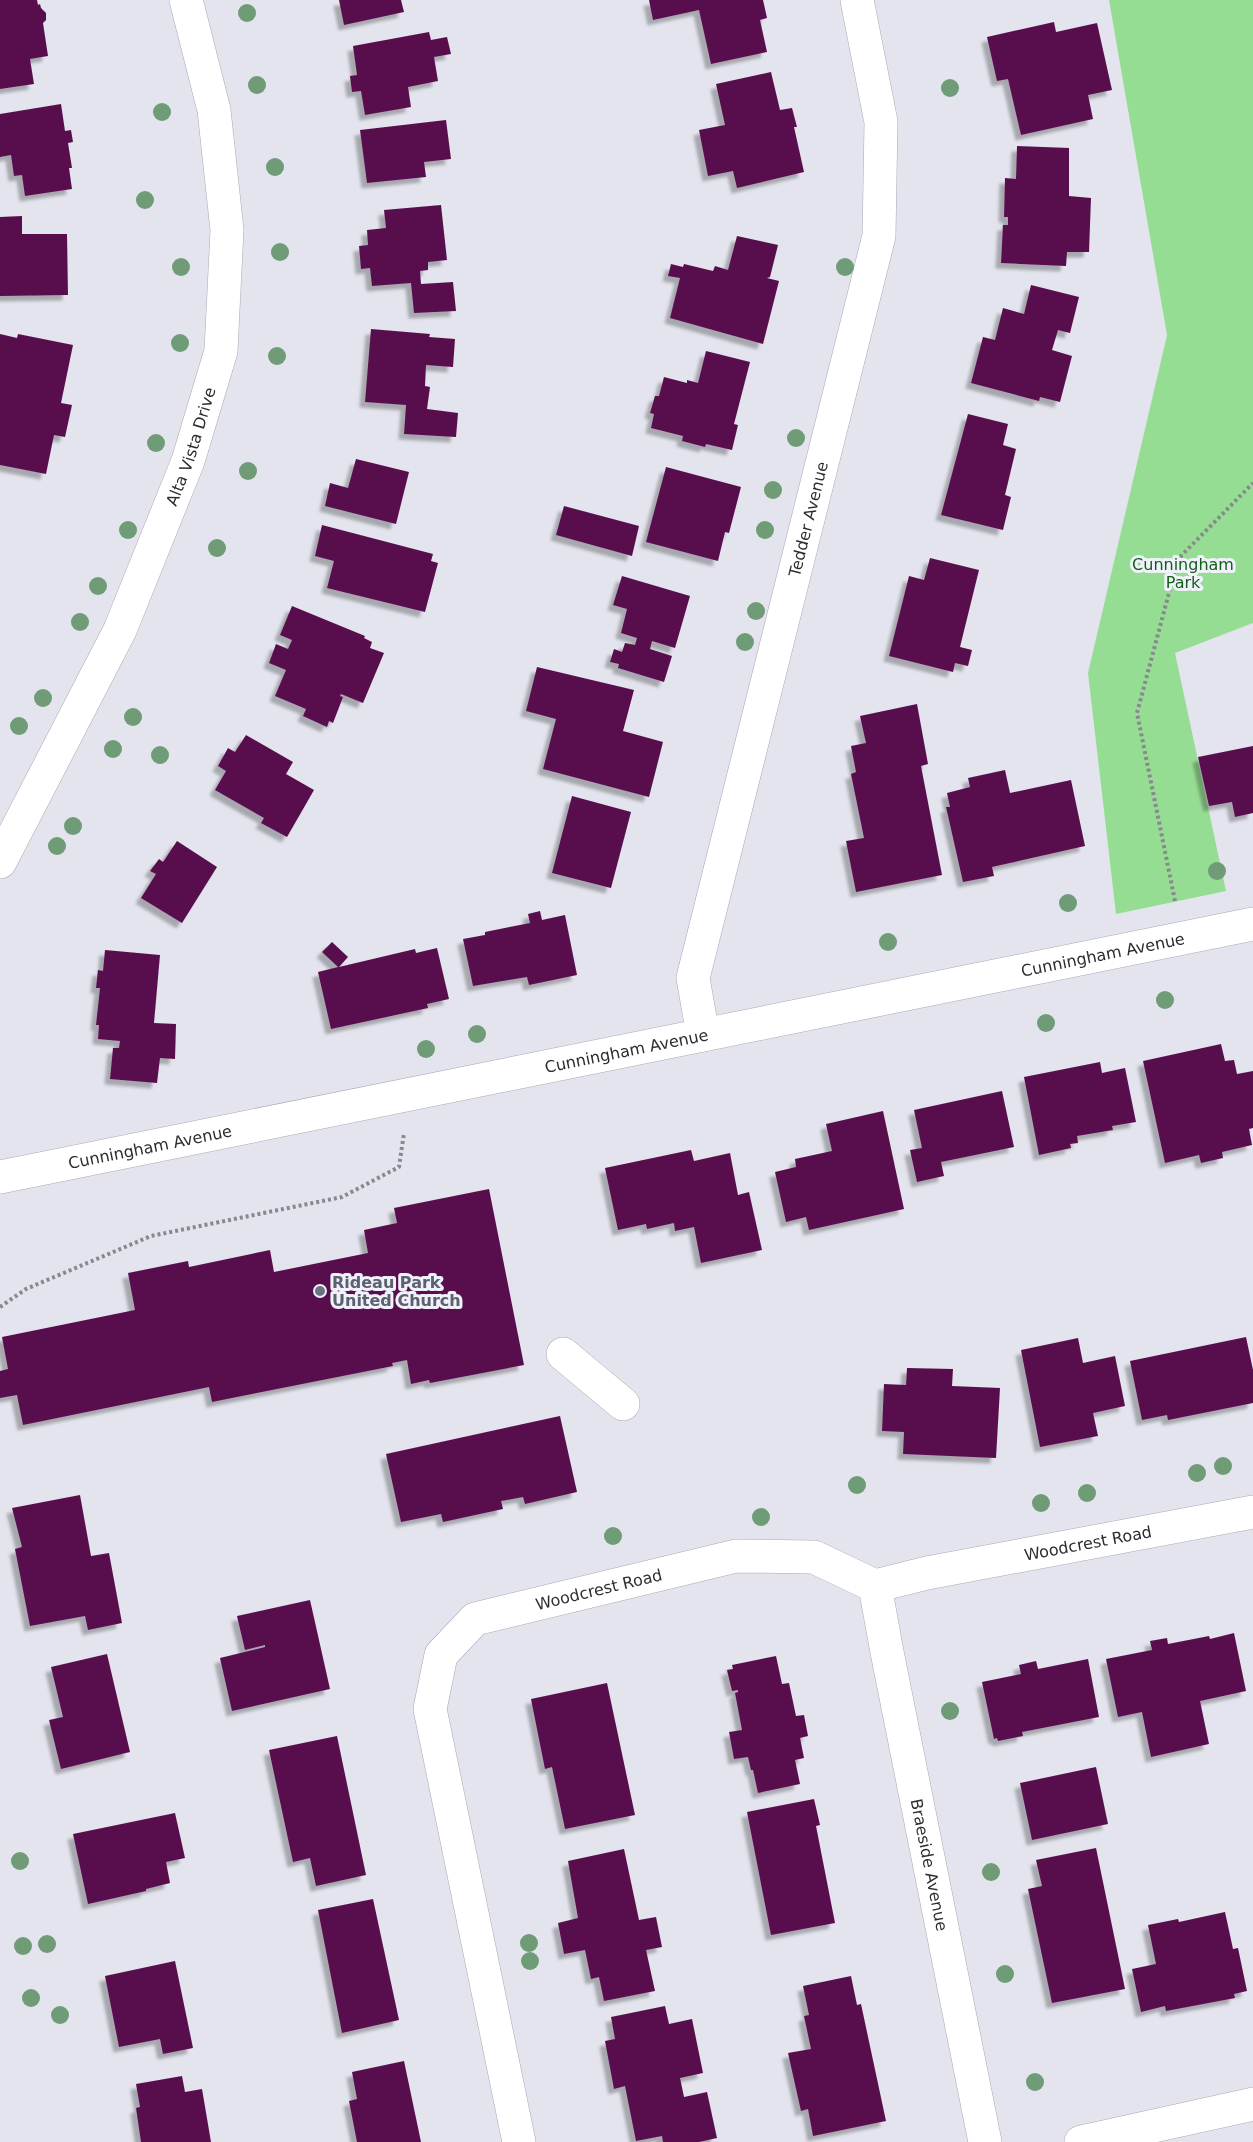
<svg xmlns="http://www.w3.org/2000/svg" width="1253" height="2142" font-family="'DejaVu Sans',sans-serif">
	<defs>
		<filter id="shadow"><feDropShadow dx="-5.5" dy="5.5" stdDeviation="1.5" flood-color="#0004"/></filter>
	</defs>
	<rect width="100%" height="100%" fill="#e4e4ee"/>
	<path fill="#96dd94" d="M1109 0H1253V623L1175 653 1226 891 1116 914 1088 673 1167 335Z"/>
	<g fill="#590d4e" filter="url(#shadow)">
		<path d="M0 0H37L38 5 40 4 41 8 46 13V20L43 23 48 56 30 59 34 84 0 89Z"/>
		<path d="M339 0H401L404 12 344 25Z"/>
		<path d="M649 0H763L767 18 760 20 767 52 711 64 699 10 653 20Z"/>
		<path d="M1054 22 1056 32 1097 23 1112 90 1088 95 1093 119 1021 135 1008 79 997 81 987 37Z"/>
		<path d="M429 32 431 40 447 37 451 54 434 57 438 81 408 87 411 107 365 115 361 91 352 92 350 76 357 75 353 46Z"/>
		<path d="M771 72 780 110 792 108 797 127H794L804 172 737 188 733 171 708 176 699 130 725 125 716 84Z"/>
		<path d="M61 104 65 131 71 130 73 142 68 143 72 168H69L72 189 25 196 22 175 14 176 11 155 0 157V114Z"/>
		<path d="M446 120 451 159 424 162 426 177 367 183 360 130Z"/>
		<path d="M1017 146 1069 148V196L1091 198 1089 252H1067L1066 266 1001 263 1003 225H1008V217H1004L1005 178 1016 179Z"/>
		<path d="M441 205 447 260 428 262V270L420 271 421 284 453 282 456 311 414 313 411 283 372 286 370 268 361 269 359 246 368 245 367 230 386 228 384 210Z"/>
		<path d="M22 216V234H67L68 295 0 296V217Z"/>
		<path d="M737 236 778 245 770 277 767 278 779 281 763 344 670 318 680 278 668 276 671 264 683 267 684 264 713 271 715 266 728 270Z"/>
		<path d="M1031 285 1079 297 1070 333 1058 330 1052 350 1072 356 1060 402 1040 397 1039 401 971 383 983 337 995 340 1003 308 1024 314Z"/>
		<path d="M371 329 430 334 429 337 455 339 453 367 426 365 425 386 430 387 427 409 458 413 456 437 404 434 406 405 365 402Z"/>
		<path d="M0 334 17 338 18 334 73 345 61 403 72 405 65 437 54 435 46 474 0 465Z"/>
		<path d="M706 351 750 362 734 424 738 425 732 450 706 444 705 447 682 441 683 436 651 428 654 414 650 413 655 396H659L664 377 687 383V380L698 383Z"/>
		<path d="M968 414 1008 424 1003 445 1016 449 1005 495 1011 497 1003 530 941 515Z"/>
		<path d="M356 459 409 472 396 524 325 506 330 483 348 488Z"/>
		<path d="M666 467 741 487 729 533 725 532 718 561 646 542Z"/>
		<path d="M564 506 639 526 632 556 556 535Z"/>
		<path d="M322 525 433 554 431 561 438 563 425 612 327 588 334 561 315 556Z"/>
		<path d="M930 558 979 570 960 647 972 650 968 666 955 663 953 672 889 656 909 576 924 580Z"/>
		<path d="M622 576 690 596 675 648 652 641 650 649 672 656 664 682 618 668 619 664 610 662 614 649 622 652 625 643 635 645 637 638 621 633 627 609 613 605Z"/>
		<path d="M292 606 365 636 364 638 372 642 370 648 384 653 363 703 341 694 340 696 343 697 333 723 329 721 327 727 303 716 306 709 275 696 286 670 269 663 276 644 288 649 292 640 280 635Z"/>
		<path d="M537 667 634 690 623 731 663 742 649 797 543 769 556 719 526 711Z"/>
		<path d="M917 704 928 764 921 766 942 875 856 892 846 841 864 838 851 774 856 772 851 746 866 743 860 716Z"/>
		<path d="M246 735 293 762 286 774 314 790 287 837 261 823 264 818 215 790 226 771 218 766 228 748 235 752Z"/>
		<path d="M1253 746V813L1235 817 1232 802 1209 806 1198 757Z"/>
		<path d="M1005 770 1010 793 1071 780 1085 846 992 867 994 876 963 882 946 807H950L947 793 970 787 968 778Z"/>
		<path d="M572 796 631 812 611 888 552 873Z"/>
		<path d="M177 841 217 867 182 923 141 898 156 874 150 871 159 859 163 862Z"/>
		<path d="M540 911 542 920 565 915 577 975 529 985 527 977 473 986 463 939 485 935V932L530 923 528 914Z"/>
		<path d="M332 942 348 957 339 967 415 949 416 953 437 948 449 999 427 1004 428 1008 331 1029 318 972 338 967 322 952Z"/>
		<path d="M105 950 160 955 154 1023 176 1024 175 1059 160 1058 157 1083 110 1079 113 1048H119L120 1041 98 1039 99 1025H96L100 988H96L98 970 103 971Z"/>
		<path d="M1221 1044 1225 1061 1234 1060 1237 1074 1253 1071V1128L1249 1129 1252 1145 1222 1152 1223 1158 1201 1163 1199 1155 1165 1163 1143 1061Z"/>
		<path d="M1100 1062 1102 1073 1125 1068 1136 1122 1112 1126 1113 1130 1077 1136 1078 1143 1070 1144 1071 1148 1039 1155 1024 1077Z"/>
		<path d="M1002 1091 1014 1147 941 1162 944 1176 917 1182 910 1150 922 1148 914 1110Z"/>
		<path d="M883 1111 904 1209 809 1230 806 1217 786 1222 775 1172 796 1167 795 1159 832 1151 826 1124Z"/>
		<path d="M691 1150 694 1161 730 1153 738 1195 749 1192 762 1250 701 1263 694 1227 675 1231 674 1223 647 1229 646 1224 618 1230 605 1168Z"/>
		<path d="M489 1189 524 1365 430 1383 429 1380 411 1384 407 1360 392 1363 393 1366 212 1402 209 1387 23 1425 17 1395 0 1398V1371L8 1369 2 1337 135 1310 128 1273 188 1261 189 1267 270 1250 274 1272 368 1253 364 1230 397 1223 394 1208Z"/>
		<path d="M1246 1337 1253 1370V1403L1168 1420 1167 1415 1142 1420 1130 1361Z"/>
		<path d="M1078 1338 1083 1363 1115 1356 1125 1406 1093 1413 1098 1436 1040 1447 1021 1350Z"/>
		<path d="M907 1368 953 1369 952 1386 1000 1388 996 1458 903 1454 904 1432 882 1431 884 1384 906 1385Z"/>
		<path d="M560 1416 577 1492 525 1504 523 1497 501 1501 503 1509 443 1522 441 1514 401 1522 386 1454Z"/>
		<path d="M80 1495 91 1556 109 1553 122 1623 88 1630 85 1616 30 1626 15 1549 22 1547 12 1508Z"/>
		<path d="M310 1600 330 1689 232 1711 220 1658 265 1647V1645L245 1650 237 1616Z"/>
		<path d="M1234 1633 1246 1691 1200 1701 1209 1744 1151 1757 1142 1712 1118 1717 1106 1659 1152 1650 1150 1641 1167 1638 1168 1644 1209 1636 1210 1639Z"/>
		<path d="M107 1654 130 1752 61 1769 49 1720 63 1717 51 1667Z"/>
		<path d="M776 1656 782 1684 789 1683 796 1716 804 1715 808 1736 800 1738 804 1758 795 1760 800 1784 758 1793 753 1770H751L748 1757 734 1759 729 1732 742 1730 735 1693 738 1692V1690L732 1691 727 1670 733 1669 732 1665Z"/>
		<path d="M1088 1659 1099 1717 1022 1732 1023 1736 998 1741 997 1738 994 1739 982 1682 1021 1674 1019 1665 1036 1661 1038 1669Z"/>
		<path d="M607 1683 635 1815 565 1829 552 1767 545 1769 531 1699Z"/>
		<path d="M337 1736 366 1875 316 1886 310 1858 293 1862 269 1750Z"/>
		<path d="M1096 1767 1108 1824 1032 1840 1020 1783Z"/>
		<path d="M814 1799 820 1825 816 1826 835 1923 771 1935 747 1812Z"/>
		<path d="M175 1813 185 1858 166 1862 170 1883 146 1889V1891L88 1904 73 1834Z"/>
		<path d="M1096 1848 1125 1989 1052 2003 1028 1889 1042 1886 1036 1860Z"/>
		<path d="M624 1849 639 1920 656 1917 662 1947 646 1950 655 1991 604 2001 599 1977 591 1979 585 1950 564 1954 558 1923 578 1918 568 1861Z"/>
		<path d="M373 1899 399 2020 342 2033 318 1910Z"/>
		<path d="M1225 1912 1233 1949 1238 1948 1247 1991 1234 1994 1235 1998 1166 2011 1165 2006 1141 2012 1132 1969 1156 1964 1148 1925 1178 1919 1179 1922Z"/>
		<path d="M175 1961 193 2048 163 2054 160 2039 119 2047 105 1976Z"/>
		<path d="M851 1976 857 2005 861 2004 886 2121 813 2136 808 2109 801 2111 788 2053 811 2049 804 2016 809 2015 803 1986Z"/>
		<path d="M665 2006 669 2024 692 2019 703 2073 680 2078 684 2097 707 2092 717 2138 699 2142H663L662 2136 636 2141 625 2086 614 2089 605 2041 615 2039 611 2017Z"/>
		<path d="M404 2061 421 2142H357L349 2101 357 2099 352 2072Z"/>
		<path d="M182 2076 185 2092 202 2089 211 2142H141L136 2108 140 2107 136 2084Z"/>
	</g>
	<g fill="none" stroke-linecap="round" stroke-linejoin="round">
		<defs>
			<g id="minor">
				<path id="s1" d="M0 862 120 630 188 461 221 351 227 230 214 110 186 0"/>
				<path id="s2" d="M703 1035 693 978 879 236 881 122 857 0"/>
				<path id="s3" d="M0 1177 1253 924"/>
				<path d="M563 1354 623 1404"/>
				<path id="s4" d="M875 1586 887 1652 985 2142"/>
				<path id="s5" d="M519 2142 430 1709 441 1655 475 1619 736 1556 814 1557 875 1586 927 1573 1253 1512"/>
				<path d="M1081 2142 1253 2104"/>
			</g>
		</defs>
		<use href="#minor" stroke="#aaa9b3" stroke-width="34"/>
		<g stroke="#88888f" stroke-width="4" stroke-dasharray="3 3" stroke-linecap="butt">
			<path d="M1175 901 1137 713 1178 559 1253 483"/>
			<path d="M0 1307 26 1289 151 1236 342 1197 399 1167 404 1133"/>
		</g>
		<use href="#minor" stroke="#fff" stroke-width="33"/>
	</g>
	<g fill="#709b77">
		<circle cx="247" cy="13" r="9"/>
		<circle cx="257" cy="85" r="9"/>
		<circle cx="950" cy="88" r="9"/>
		<circle cx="162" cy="112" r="9"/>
		<circle cx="275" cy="167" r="9"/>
		<circle cx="145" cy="200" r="9"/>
		<circle cx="280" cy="252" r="9"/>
		<circle cx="181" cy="267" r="9"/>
		<circle cx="845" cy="267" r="9"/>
		<circle cx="180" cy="343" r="9"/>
		<circle cx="277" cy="356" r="9"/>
		<circle cx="796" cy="438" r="9"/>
		<circle cx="156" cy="443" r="9"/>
		<circle cx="248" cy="471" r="9"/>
		<circle cx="773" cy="490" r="9"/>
		<circle cx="128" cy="530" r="9"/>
		<circle cx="765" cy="530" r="9"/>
		<circle cx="217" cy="548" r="9"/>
		<circle cx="98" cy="586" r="9"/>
		<circle cx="756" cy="611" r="9"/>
		<circle cx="80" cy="622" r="9"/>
		<circle cx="745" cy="642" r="9"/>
		<circle cx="43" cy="698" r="9"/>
		<circle cx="133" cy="717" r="9"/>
		<circle cx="19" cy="726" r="9"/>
		<circle cx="113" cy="749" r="9"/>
		<circle cx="160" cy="755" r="9"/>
		<circle cx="73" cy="826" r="9"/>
		<circle cx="57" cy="846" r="9"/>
		<circle cx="1217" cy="871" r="9"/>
		<circle cx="1068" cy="903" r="9"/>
		<circle cx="888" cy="942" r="9"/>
		<circle cx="1165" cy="1000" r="9"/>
		<circle cx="1046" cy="1023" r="9"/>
		<circle cx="477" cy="1034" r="9"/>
		<circle cx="426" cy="1049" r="9"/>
		<circle cx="1223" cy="1466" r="9"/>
		<circle cx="1197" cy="1473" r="9"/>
		<circle cx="857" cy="1485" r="9"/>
		<circle cx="1087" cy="1493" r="9"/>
		<circle cx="1041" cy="1503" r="9"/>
		<circle cx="761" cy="1517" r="9"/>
		<circle cx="613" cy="1536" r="9"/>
		<circle cx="950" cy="1711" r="9"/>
		<circle cx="20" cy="1861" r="9"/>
		<circle cx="991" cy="1872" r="9"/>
		<circle cx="529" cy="1943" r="9"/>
		<circle cx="47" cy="1944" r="9"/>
		<circle cx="23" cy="1946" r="9"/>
		<circle cx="530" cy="1961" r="9"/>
		<circle cx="1005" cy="1974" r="9"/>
		<circle cx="31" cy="1998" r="9"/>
		<circle cx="60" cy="2015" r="9"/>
		<circle cx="1035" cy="2082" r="9"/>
	</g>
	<circle fill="#6b7280" stroke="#f1f1fb" stroke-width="2" cx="320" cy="1291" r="6"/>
	<g text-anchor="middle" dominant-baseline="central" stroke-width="6" stroke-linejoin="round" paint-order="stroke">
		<g font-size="16" fill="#2d2d31" stroke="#f1f1fb">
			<text stroke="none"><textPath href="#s1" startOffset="458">Alta Vista Drive</textPath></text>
			<text stroke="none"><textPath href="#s2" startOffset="531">Tedder Avenue</textPath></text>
			<text stroke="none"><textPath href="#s3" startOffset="1125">Cunningham Avenue</textPath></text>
			<text stroke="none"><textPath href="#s3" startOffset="639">Cunningham Avenue</textPath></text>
			<text stroke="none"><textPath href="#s3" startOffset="153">Cunningham Avenue</textPath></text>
			<text stroke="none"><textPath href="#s5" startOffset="1178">Woodcrest Road</textPath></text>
			<text stroke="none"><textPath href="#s5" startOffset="674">Woodcrest Road</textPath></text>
			<text stroke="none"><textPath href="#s4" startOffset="284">Braeside Avenue</textPath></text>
		</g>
		<g font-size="16" fill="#115f16" stroke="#f1f1fb">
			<text x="1183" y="564">Cunningham<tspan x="1183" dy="18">Park</tspan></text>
		</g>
		<g font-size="16" font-weight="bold" fill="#5b616d" stroke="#f1f1fb" text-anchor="start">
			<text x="332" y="1282">Rideau Park<tspan x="332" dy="18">United Church</tspan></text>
		</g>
	</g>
</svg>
